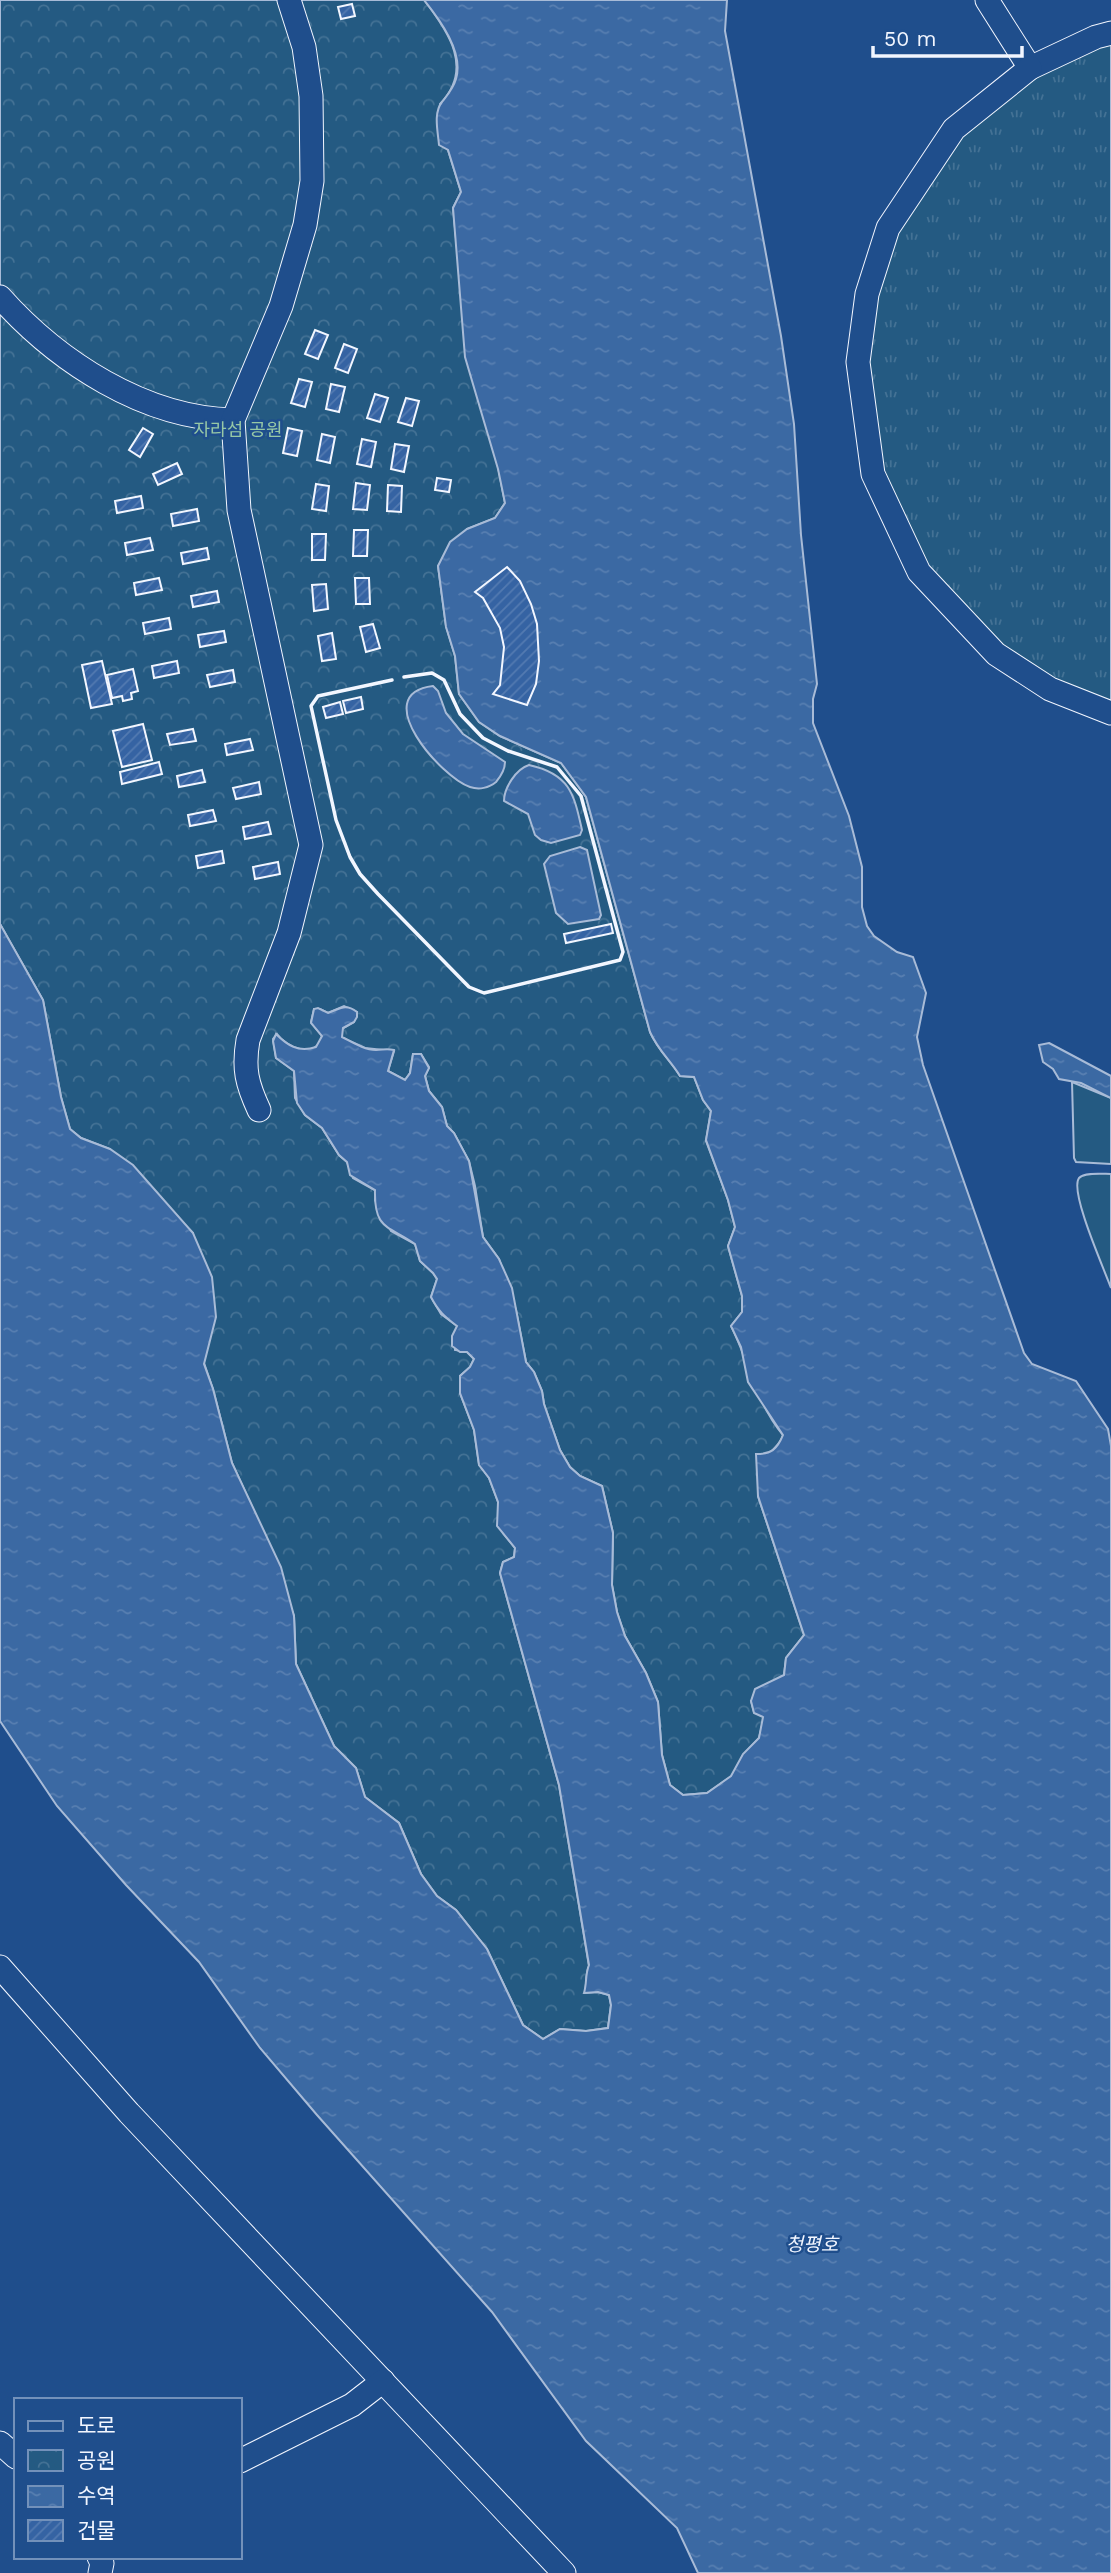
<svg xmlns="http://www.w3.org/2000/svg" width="1111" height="2573" font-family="'Work Sans','Noto Sans KR',sans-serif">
	<defs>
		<pattern id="grass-tufts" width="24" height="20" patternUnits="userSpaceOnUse" patternTransform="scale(1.75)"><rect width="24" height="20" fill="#245a82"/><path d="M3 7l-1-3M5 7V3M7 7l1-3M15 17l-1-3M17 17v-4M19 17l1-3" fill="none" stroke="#447295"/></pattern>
		<pattern id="park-crowns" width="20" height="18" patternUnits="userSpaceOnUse" patternTransform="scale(1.75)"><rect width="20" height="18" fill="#245a82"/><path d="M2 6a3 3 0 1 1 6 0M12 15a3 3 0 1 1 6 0" fill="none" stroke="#447295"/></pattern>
		<pattern id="water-ripples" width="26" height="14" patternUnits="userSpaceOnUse" patternTransform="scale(1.75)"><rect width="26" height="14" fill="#3b69a3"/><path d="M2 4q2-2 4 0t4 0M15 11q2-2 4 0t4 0" fill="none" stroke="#587fb1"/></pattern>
		<pattern id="building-hatch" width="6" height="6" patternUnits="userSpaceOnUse" patternTransform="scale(1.75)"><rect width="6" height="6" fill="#3563a3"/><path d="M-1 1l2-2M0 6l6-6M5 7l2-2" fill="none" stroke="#537ab1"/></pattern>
	</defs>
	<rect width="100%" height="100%" fill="#1f4e8c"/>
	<path fill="url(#grass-tufts)" stroke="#a8bbd7" stroke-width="2" d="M1111 33V713L1050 688 919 572 873 474 858 362 888 228 954 129 1030 68Z"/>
	<path fill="url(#park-crowns)" stroke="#a8bbd7" stroke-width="2" d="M0 0H424C449 32 474 69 440 104L448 150 461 192 453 208 458 259 505 503 495 518 467 529 438 566 446 626 455 656 459 694 479 722 500 736 561 763 586 797 650 1032C658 1050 670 1060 680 1076L694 1077 703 1100 711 1111 706 1141 728 1200 735 1227 728 1246 742 1296V1312L731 1326C749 1361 757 1405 783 1435 780 1444 776 1446 770 1453 760 1465 759 1481 758 1496L804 1635 786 1658 784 1675 751 1701 754 1712 764 1717 759 1738 743 1755 732 1776 707 1793 683 1795 670 1785 662 1755 658 1702 646 1673 625 1636 617 1612 612 1585 613 1533 602 1486 580 1476 570 1467 560 1450 544 1404 542 1391 534 1372 526 1362 516 1310 499 1259 483 1237 475 1186 469 1161 454 1133 447 1126 442 1107 429 1091 425 1076 429 1067 421 1054H413L410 1073 405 1080 388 1071 394 1051 365 1048 341 1037 342 1029 354 1022 357 1012 344 1006 328 1013 320 1009H314L311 1022 322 1036C316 1060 287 1048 277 1034L273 1039 276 1058 294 1071 295 1098 305 1115 322 1128 339 1155 347 1162 353 1178 376 1191 375 1200 391 1231 415 1244 420 1261 433 1273 437 1279 431 1297 441 1314 457 1326 455 1350 467 1352 474 1359 470 1367 460 1376V1393L474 1430 479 1464 489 1478 498 1502 503 1533 515 1548 514 1557 503 1562 500 1573 559 1785 589 1966C585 1975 587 1983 585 1993L598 1992 609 1995 611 2005 608 2028 586 2031 560 2029 543 2039 523 2025 487 1949 456 1910 437 1896 421 1874 399 1823 365 1797 356 1768 334 1746 296 1664 294 1616 253 1509 232 1463 213 1389 204 1363 193 1233 110 1149 81 1138 70 1129 61 1097 43 1000 0 924Z"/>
	<g fill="#245a82" stroke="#a8bbd7" stroke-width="2">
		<path d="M1072 1082 1111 1098V1164L1076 1162 1074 1158Z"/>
		<path d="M1111 1174V1288C1105 1271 1069 1191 1079 1178 1084 1172 1103 1174 1111 1174Z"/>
	</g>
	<g fill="url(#water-ripples)" stroke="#a8bbd7" stroke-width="2">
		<path d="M424 0H727L725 31 781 336 794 424 801 535 817 684 813 699V723L849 816 862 867V907L867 926 874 936 897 952 913 957 926 993 917 1037 923 1065 1024 1353 1032 1364 1076 1381 1108 1429 1111 1446V2573H698L677 2528 586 2441 492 2312 317 2115 260 2048 199 1962 126 1885 57 1806 0 1721V924L43 1000 61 1097 70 1129 81 1138 110 1149 133 1165 193 1233 212 1277 216 1317 204 1364 213 1389 232 1463 281 1567 294 1616 296 1664 334 1746 356 1768 365 1797 399 1823 421 1874 437 1896 456 1910 487 1949 523 2025 543 2039 560 2029 586 2031 608 2028 611 2005 609 1995 598 1992 584 1993C587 1983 585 1975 589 1965L559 1785 500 1573 503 1562 514 1557 515 1548 497 1526 498 1502 489 1478 479 1465 474 1430 460 1393V1376L470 1367 474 1359 467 1352H460L452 1346V1336L457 1326C445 1317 438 1311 431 1297L437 1279 433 1273 420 1261 415 1244C388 1225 374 1230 375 1190L350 1175 347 1162 339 1155 322 1128 305 1115 297 1103 294 1071 276 1058 273 1041 276 1034C287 1045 298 1053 316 1047L322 1036 311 1023 314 1009 318 1008 328 1013C340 1009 345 1003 357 1012V1017L354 1022 343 1028 342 1037C352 1042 364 1050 376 1050 383 1050 386 1048 394 1050L388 1071 405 1080 410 1073 413 1054H421L429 1068 425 1076 429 1091 442 1107 447 1126 454 1133 469 1161 483 1237 499 1259 512 1288 526 1362 534 1372 542 1391 544 1404 560 1450 570 1467 580 1476 602 1486 613 1533 612 1585 617 1612 625 1636 646 1673 658 1702 662 1755 670 1785 683 1795 707 1793 731 1776 743 1754 759 1738 763 1717 754 1713 751 1701 755 1689 784 1675 786 1658 804 1635 758 1496 756 1454C771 1454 777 1450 783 1435L748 1382 741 1347 731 1326 742 1312V1296L728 1246 735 1227 728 1200 706 1140 711 1111 703 1100 694 1077 680 1076C670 1060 658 1050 650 1032L586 797 561 763 500 736 479 722 459 694 455 656 446 627 438 566 450 542 467 529 495 518 505 503 498 469 465 357 453 208 461 192 448 150 439 145C438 132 433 113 442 102 448 94 453 89 456 79 464 52 440 20 424 0Z"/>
		<path d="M433 686 438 691 446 713 463 734 505 762C505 770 501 776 496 782 489 788 479 790 470 787 442 778 367 694 433 686Z"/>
		<path d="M529 765C570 774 574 794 582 830L580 835 551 843 541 840 535 835 528 814 504 801C504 788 516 769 529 765Z"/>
		<path d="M580 847 587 850 601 915 599 919 568 924 556 913 544 864 550 856Z"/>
		<path d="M1049 1043 1111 1076V1098L1081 1083 1059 1079 1053 1069 1043 1062 1039 1045Z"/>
	</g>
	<g fill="url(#building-hatch)" stroke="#f2f6ff" stroke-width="2">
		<path d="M352 4 355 16 341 19 338 7Z"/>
		<path d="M315 330 328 335 318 359 305 354Z"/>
		<path d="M344 344 357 349 348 373 335 368Z"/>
		<path d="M299 379 312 382 305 407 291 403Z"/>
		<path d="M331 384 345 387 339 412 326 409Z"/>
		<path d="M375 394 388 398 380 422 367 418Z"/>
		<path d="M406 398 419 401 412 426 398 422Z"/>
		<path d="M143 428 153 434 140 457 129 450Z"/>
		<path d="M288 428 302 431 297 456 283 453Z"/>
		<path d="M322 434 335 437 330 463 317 460Z"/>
		<path d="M362 439 376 442 371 467 357 464Z"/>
		<path d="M395 444 409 446 404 472 391 469Z"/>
		<path d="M177 463 182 474 158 485 153 474Z"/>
		<path d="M437 478 451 480 449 492 435 490Z"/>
		<path d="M356 483 370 485 367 510 353 509Z"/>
		<path d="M316 484 329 486 326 511 312 509Z"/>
		<path d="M388 485 402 486 401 512 387 511Z"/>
		<path d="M141 496 143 508 117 513 115 501Z"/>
		<path d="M197 509 199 521 173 526 171 514Z"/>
		<path d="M354 530H368L367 556H353Z"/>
		<path d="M312 534H326L325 560H312Z"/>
		<path d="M150 538 153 550 127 555 125 543Z"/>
		<path d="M207 548 209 559 183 564 181 553Z"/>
		<path d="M507 567 520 581 531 604 537 624 539 661 536 684 527 705 493 694 500 685 504 647 500 628 483 598 475 592Z"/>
		<path d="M159 578 162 590 136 595 134 583Z"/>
		<path d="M355 578H369L370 604H356Z"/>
		<path d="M326 584 328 609 314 611 312 585Z"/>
		<path d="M217 591 219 602 193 607 191 596Z"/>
		<path d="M169 618 171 629 145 634 143 623Z"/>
		<path d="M373 624 380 648 366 652 360 627Z"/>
		<path d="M224 631 226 642 200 647 198 635Z"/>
		<path d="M332 633 336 659 322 661 318 636Z"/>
		<path d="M102 661 112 704 91 708 82 665Z"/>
		<path d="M177 661 179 673 154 678 152 666Z"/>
		<path d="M133 669 138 691 131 693 132 699 123 701 122 696 112 698 107 675Z"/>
		<path d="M233 670 235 682 210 687 207 675Z"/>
		<path d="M361 697 363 709 346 713 343 701Z"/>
		<path d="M340 702 343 714 326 718 323 707Z"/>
		<path d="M143 724 152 760 122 767 113 731Z"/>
		<path d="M193 729 196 741 170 745 167 734Z"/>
		<path d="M250 739 253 750 227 755 225 744Z"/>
		<path d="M159 762 162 774 122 784 120 772Z"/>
		<path d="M202 770 205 782 179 787 177 776Z"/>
		<path d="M259 782 261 794 236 799 233 788Z"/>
		<path d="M213 810 216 821 190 826 188 815Z"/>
		<path d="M268 822 271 834 245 839 243 827Z"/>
		<path d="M222 851 224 863 198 868 196 856Z"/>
		<path d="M278 862 280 874 255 879 253 867Z"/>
		<path d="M611 924 613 933 566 943 564 934Z"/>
	</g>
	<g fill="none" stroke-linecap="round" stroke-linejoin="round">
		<defs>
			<g id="minor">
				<path d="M987 0 1030 68 1096 37 1111 33"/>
				<path d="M1030 68 954 129 888 228 867 294 858 362 873 474 919 572 996 654 1050 689 1111 713"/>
				<path d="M0 297C58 362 144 418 233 420"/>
				<path d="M259 1110C247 1084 243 1069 248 1040L289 933 311 845 239 510 233 420 281 306 305 225 312 181 311 96 304 47 289 0"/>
				<path d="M0 1967 129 2113 564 2573"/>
				<path d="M0 2443 16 2457"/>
				<path d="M240 2461 352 2405 383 2381"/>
				<path d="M99 2557 102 2563 100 2573"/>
			</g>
		</defs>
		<use href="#minor" stroke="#f2f6ff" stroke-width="25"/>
		<use href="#minor" stroke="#1f4e8c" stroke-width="23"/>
		<path stroke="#f2f6ff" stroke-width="3.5" d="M392 680 318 696 311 706 336 820 350 857 360 874 378 894 469 987 484 993 620 960 623 952 581 796 557 767 508 751 483 738 460 714 444 680 432 673 404 677"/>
	</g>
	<g text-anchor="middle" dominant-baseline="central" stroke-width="5" stroke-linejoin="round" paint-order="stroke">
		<g font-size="18" fill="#97c8a6" stroke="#1f4e8c">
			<text x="238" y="429">자라섬 공원</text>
		</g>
		<g font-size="19" font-style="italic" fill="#f2f6ff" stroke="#1f4e8c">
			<text x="812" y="2244">청평호</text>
		</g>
	</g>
	<rect x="14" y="2398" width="228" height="161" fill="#1f4e8c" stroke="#7391ba" stroke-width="2"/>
	<rect x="28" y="2421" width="35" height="10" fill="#1f4e8c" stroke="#7391ba" stroke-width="2"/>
	<text x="77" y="2433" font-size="21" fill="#f2f6ff">도로</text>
	<rect x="28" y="2450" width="35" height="21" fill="url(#park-crowns)" stroke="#7391ba" stroke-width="2"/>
	<text x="77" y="2468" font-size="21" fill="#f2f6ff">공원</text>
	<rect x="28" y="2486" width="35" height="21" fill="url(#water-ripples)" stroke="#7391ba" stroke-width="2"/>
	<text x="77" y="2503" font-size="21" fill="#f2f6ff">수역</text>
	<rect x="28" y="2520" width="35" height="21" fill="url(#building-hatch)" stroke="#7391ba" stroke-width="2"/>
	<text x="77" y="2538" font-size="21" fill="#f2f6ff">건물</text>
	<path d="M873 46v10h149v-10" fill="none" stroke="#f2f6ff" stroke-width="3.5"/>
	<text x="884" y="46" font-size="21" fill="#f2f6ff" stroke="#1f4e8c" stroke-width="5" paint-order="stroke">50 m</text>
</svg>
